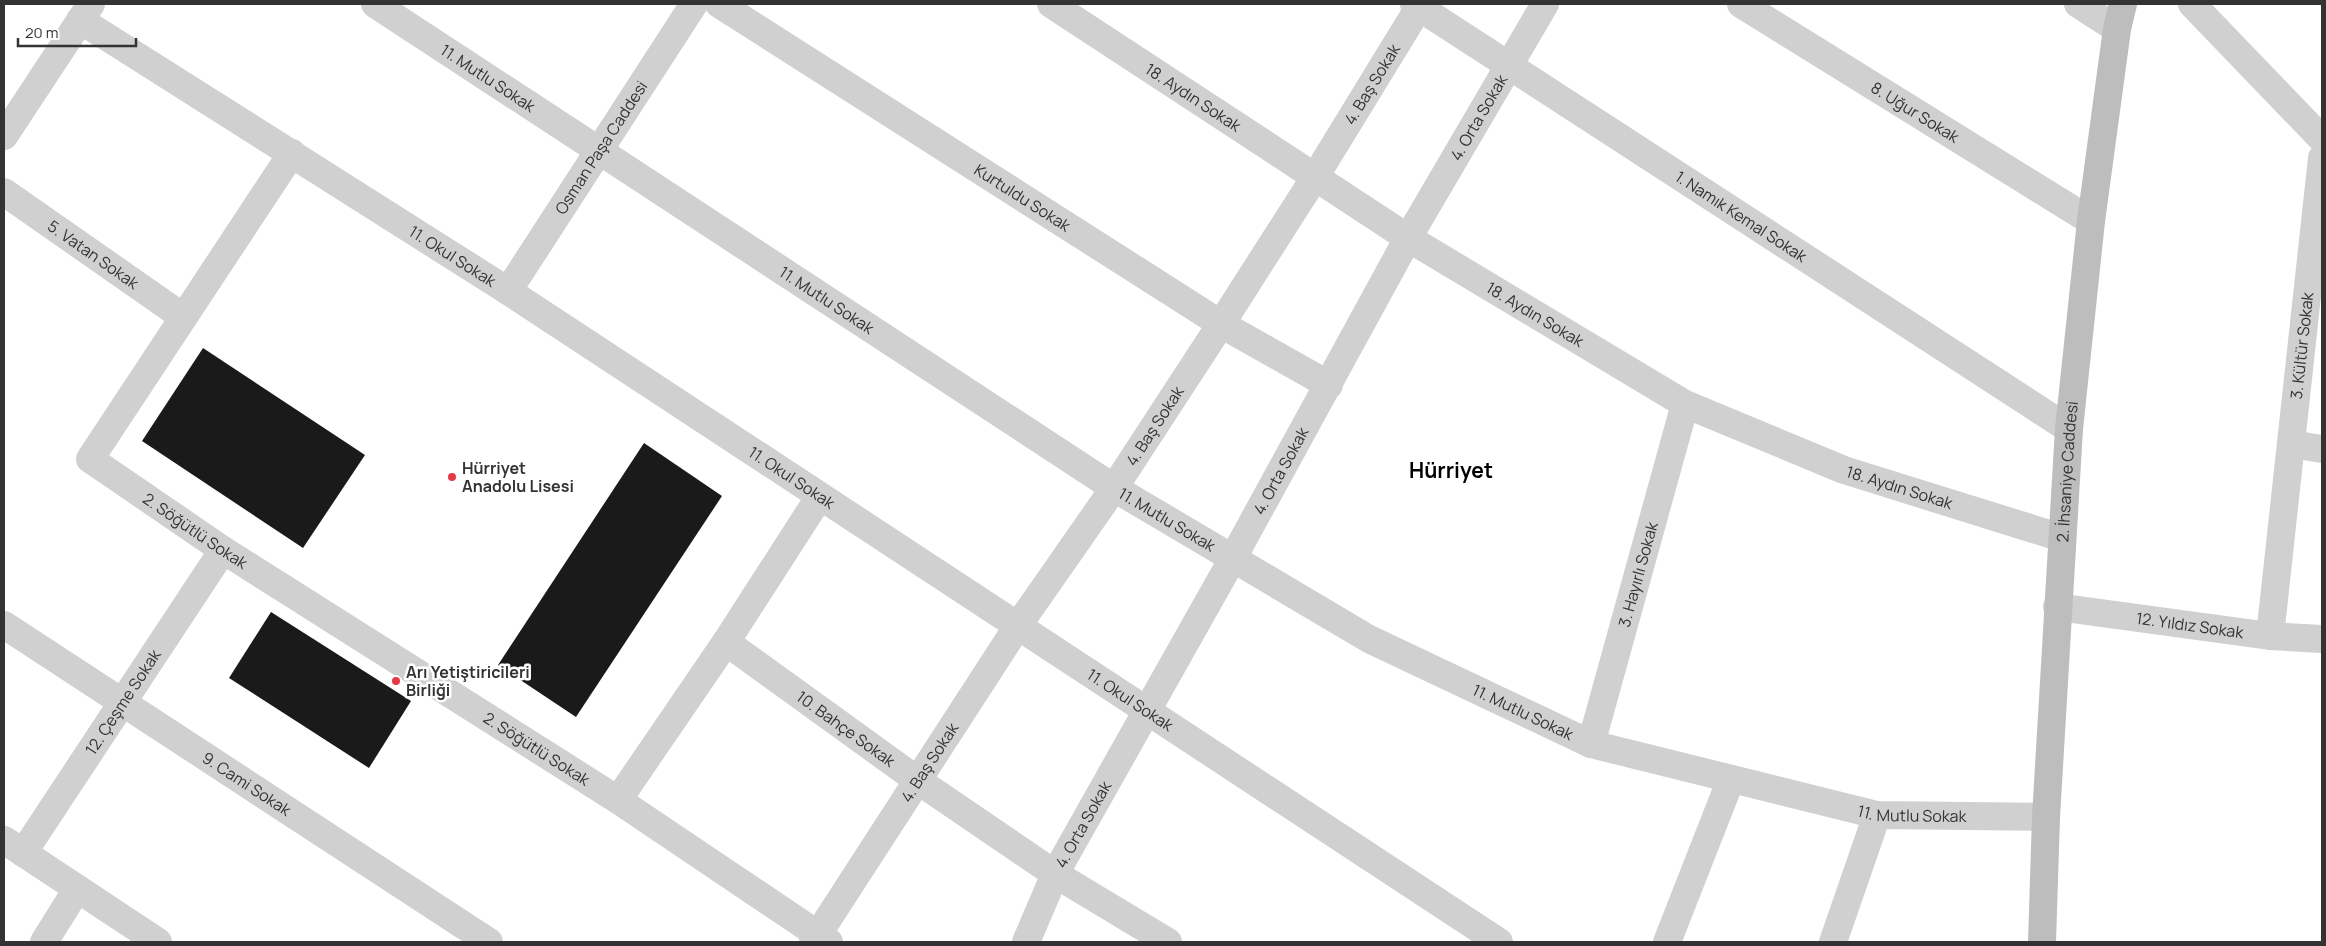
<svg xmlns="http://www.w3.org/2000/svg" width="2326" height="946" font-family="Manrope,sans-serif">
	<rect width="100%" height="100%" fill="#fff"/>
	<g fill="#1a1a1a">
		<path d="M203 348 365 455 303 548 142 441Z"/>
		<path d="M644 443 722 496 576 717 498 665Z"/>
		<path d="M271 612 411 701 369 768 229 678Z"/>
	</g>
	<g fill="none" stroke-linecap="round" stroke-linejoin="round">
		<g stroke="#d0d0d0" stroke-width="28">
			<path id="s1" d="M375 4 1114 488 1369 639 1591 744 1877 815 2046 817"/>
			<path id="s2" d="M719 4 1221 324 1329 385"/>
			<path id="s3" d="M1051 4 1408 238 1685 404 1844 470 2062 538"/>
			<path id="s4" d="M1414 4 2069 429"/>
			<path id="s5" d="M1741 4 2091 221"/>
			<path d="M2078 4 2117 29"/>
			<path d="M2192 4 2322 139"/>
			<path id="s6" d="M80 20 508 291 1499 942"/>
			<path d="M4 136 91 4"/>
			<path id="s7" d="M292 153 90 459 223 550 618 800 829 942"/>
			<path id="s8" d="M4 192 183 317"/>
			<path id="s9" d="M508 291 694 4"/>
			<path d="M2291 444 2322 449"/>
			<path id="s10" d="M2057 607 2270 636 2322 639"/>
			<path id="s11" d="M4 625 489 942"/>
			<path id="s12" d="M2270 636 2322 158"/>
			<path id="s13" d="M726 642 917 780 1055 874 1168 942"/>
			<path id="s14" d="M1591 744 1685 404"/>
			<path d="M618 800 726 642 820 496"/>
			<path d="M4 840 158 942"/>
			<path id="s15" d="M23 853 223 550"/>
			<path d="M44 942 77 889"/>
			<path id="s16" d="M813 942 1017 627 1114 488 1221 324 1315 177 1421 4"/>
			<path id="s17" d="M1026 942 1055 874 1233 558 1408 238 1545 4"/>
			<path d="M1667 942 1731 779"/>
			<path d="M1833 942 1877 815"/>
		</g>
		<path stroke="#bdbdbd" stroke-width="28" id="s18" d="M2042 942 2046 817 2069 429 2091 221 2117 29 2123 4"/>
	</g>
	<g fill="#e63946" stroke="#fff" stroke-width="2">
		<circle cx="452" cy="477" r="5"/>
		<circle cx="396" cy="681" r="5"/>
	</g>
	<g text-anchor="middle" dominant-baseline="central" stroke-width="5" stroke-linejoin="round" paint-order="stroke">
		<g font-size="16" fill="#333" stroke="#fff">
			<text stroke="none"><textPath href="#s1" startOffset="135">11. Mutlu Sokak</textPath></text>
			<text stroke="none"><textPath href="#s16" startOffset="1024">4. Baş Sokak</textPath></text>
			<text stroke="none"><textPath href="#s3" startOffset="170">18. Aydın Sokak</textPath></text>
			<text stroke="none"><textPath href="#s5" startOffset="205">8. Uğur Sokak</textPath></text>
			<text stroke="none"><textPath href="#s17" startOffset="941">4. Orta Sokak</textPath></text>
			<text stroke="none"><textPath href="#s9" startOffset="171">Osman Paşa Caddesi</textPath></text>
			<text stroke="none"><textPath href="#s2" startOffset="360">Kurtuldu Sokak</textPath></text>
			<text stroke="none"><textPath href="#s4" startOffset="390">1. Namık Kemal Sokak</textPath></text>
			<text stroke="none"><textPath href="#s8" startOffset="109">5. Vatan Sokak</textPath></text>
			<text stroke="none"><textPath href="#s6" startOffset="441">11. Okul Sokak</textPath></text>
			<text stroke="none"><textPath href="#s1" startOffset="540">11. Mutlu Sokak</textPath></text>
			<text stroke="none"><textPath href="#s3" startOffset="575">18. Aydın Sokak</textPath></text>
			<text stroke="none"><textPath href="#s12" startOffset="292">3. Kültür Sokak</textPath></text>
			<text stroke="none"><textPath href="#s16" startOffset="619">4. Baş Sokak</textPath></text>
			<text stroke="none"><textPath href="#s17" startOffset="536">4. Orta Sokak</textPath></text>
			<text stroke="none"><textPath href="#s18" startOffset="471">2. İhsaniye Caddesi</textPath></text>
			<text stroke="none"><textPath href="#s6" startOffset="846">11. Okul Sokak</textPath></text>
			<text stroke="none"><textPath href="#s3" startOffset="980">18. Aydın Sokak</textPath></text>
			<text stroke="none"><textPath href="#s1" startOffset="945">11. Mutlu Sokak</textPath></text>
			<text stroke="none"><textPath href="#s7" startOffset="494">2. Söğütlü Sokak</textPath></text>
			<text stroke="none"><textPath href="#s14" startOffset="176">3. Hayırlı Sokak</textPath></text>
			<text stroke="none"><textPath href="#s10" startOffset="134">12. Yıldız Sokak</textPath></text>
			<text stroke="none"><textPath href="#s6" startOffset="1251">11. Okul Sokak</textPath></text>
			<text stroke="none"><textPath href="#s15" startOffset="181">12. Çeşme Sokak</textPath></text>
			<text stroke="none"><textPath href="#s1" startOffset="1350">11. Mutlu Sokak</textPath></text>
			<text stroke="none"><textPath href="#s13" startOffset="148">10. Bahçe Sokak</textPath></text>
			<text stroke="none"><textPath href="#s7" startOffset="899">2. Söğütlü Sokak</textPath></text>
			<text stroke="none"><textPath href="#s16" startOffset="214">4. Baş Sokak</textPath></text>
			<text stroke="none"><textPath href="#s11" startOffset="290">9. Cami Sokak</textPath></text>
			<text stroke="none"><textPath href="#s1" startOffset="1755">11. Mutlu Sokak</textPath></text>
			<text stroke="none"><textPath href="#s17" startOffset="131">4. Orta Sokak</textPath></text>
		</g>
		<g font-size="16" font-weight="bold" fill="#333" stroke="#fff" text-anchor="start">
			<text x="462" y="468">Hürriyet<tspan x="462" dy="18">Anadolu Lisesi</tspan></text>
			<text x="406" y="672">Arı Yetiştiricileri<tspan x="406" dy="18">Birliği</tspan></text>
		</g>
		<g font-size="21" font-weight="bold" fill="#000" stroke="#fff">
			<text x="1451" y="470">Hürriyet</text>
		</g>
	</g>
	<rect width="2326" height="946" fill="none" stroke="#333333" stroke-width="10"/>
	<path d="M18 38v8h118v-8" fill="none" stroke="#333333" stroke-width="2.5"/>
	<text x="25" y="38" font-size="15" fill="#333333" stroke="#ffffff" stroke-width="4" paint-order="stroke">20 m</text>
</svg>
